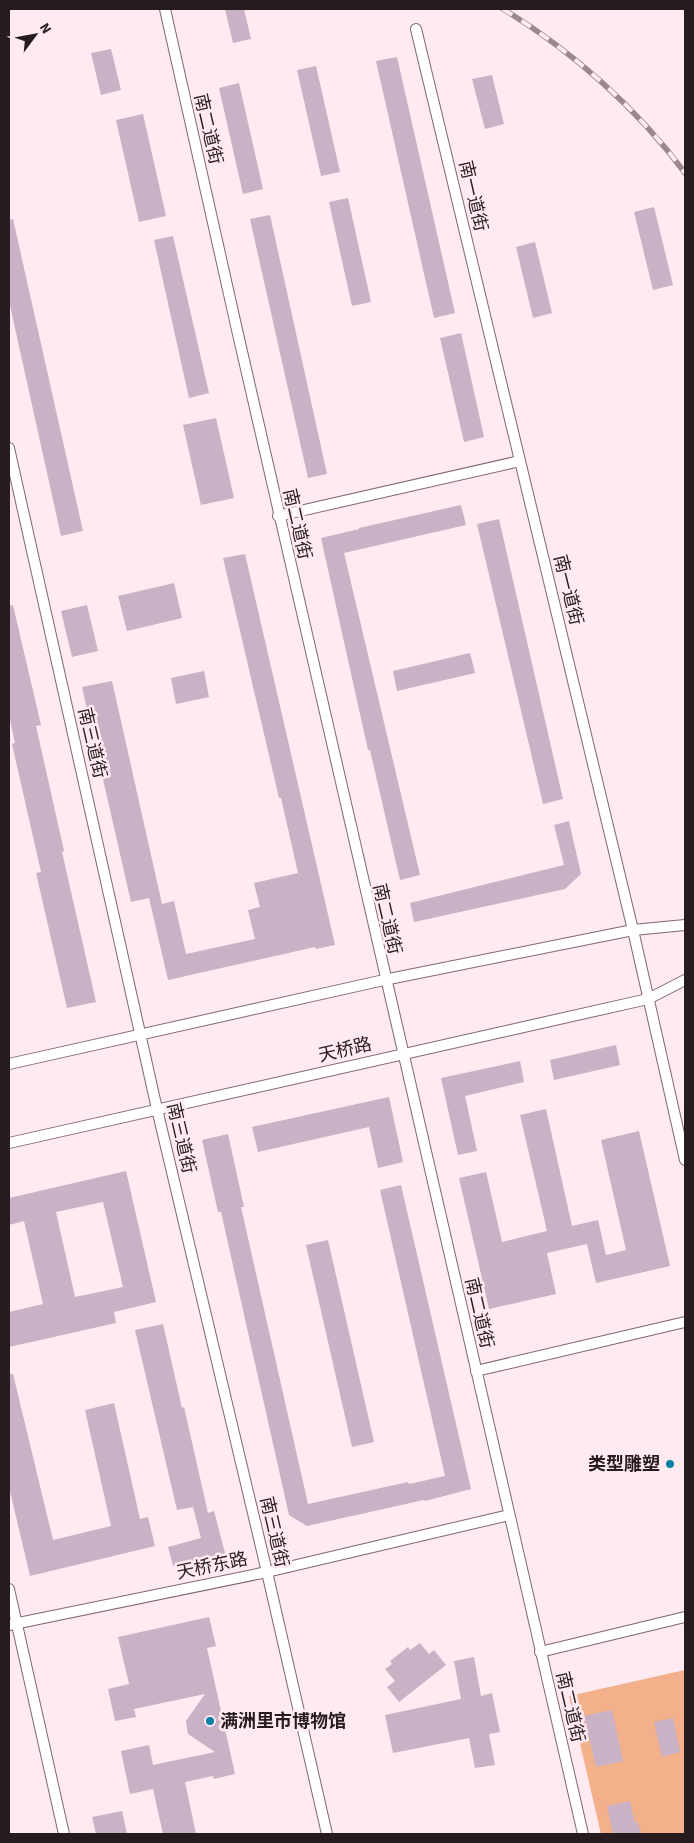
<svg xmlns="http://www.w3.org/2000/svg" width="694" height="1843" font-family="'Source Sans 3','Noto Sans SC',sans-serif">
	<rect width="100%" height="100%" fill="#feeaf0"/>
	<path fill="#f2b08b" d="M685 1670V1834H601L569 1696Z"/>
	<g fill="#c9b2c5" fill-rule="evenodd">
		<path d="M225 9H244L251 39 233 43Z"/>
		<path d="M111 49 121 90 101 95 91 53Z"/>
		<path d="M397 57 455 313 434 318 376 61Z"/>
		<path d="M316 66 340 172 321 176 297 70Z"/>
		<path d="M492 75 504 124 485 129 472 79Z"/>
		<path d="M239 83 263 189 243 194 219 88Z"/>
		<path d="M143 114 166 216 139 222 116 120Z"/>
		<path d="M348 198 371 302 352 306 329 202Z"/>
		<path d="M654 207 673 285 653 290 634 212Z"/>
		<path d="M270 215 327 474 308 478 250 219Z"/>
		<path d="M13 219 83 531 61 536 9 301V220Z"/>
		<path d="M173 236 209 393 189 398 154 240Z"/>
		<path d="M535 242 552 313 533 318 516 247Z"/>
		<path d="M461 333 484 437 464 442 440 338Z"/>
		<path d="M216 418 234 498 201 505 183 425Z"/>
		<path d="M461 505 466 525 344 553 420 875 400 880 370 750H368L321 538 359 529V528Z"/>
		<path d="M499 519 563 799 543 804 477 524Z"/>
		<path d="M245 554 335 945 316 949 315 947 168 980 149 898 131 902 82 687 112 681 162 904 174 901 186 954 255 939 248 910 260 907 254 883 298 873 281 798H279L223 558Z"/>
		<path d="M174 583 182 618 127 631 118 596Z"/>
		<path d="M13 605 41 725 36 726 64 851 62 852 96 1002 67 1008 36 873 41 872 12 744 15 743 9 715V606Z"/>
		<path d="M87 605 98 651 72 657 61 611Z"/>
		<path d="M470 653 475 673 397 691 393 671Z"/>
		<path d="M204 671 209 697 176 704 171 678Z"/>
		<path d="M569 821 581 874 565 889 414 922 410 903 564 865 554 825Z"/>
		<path d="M616 1045 620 1065 554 1080 550 1060Z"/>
		<path d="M520 1061 524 1082 465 1096 477 1151 458 1155 441 1078Z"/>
		<path d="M389 1097 403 1162 378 1168 369 1127 258 1152 252 1127Z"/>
		<path d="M546 1109 572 1226 598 1220 606 1255 626 1250 601 1140 639 1131 670 1266 596 1283 587 1244 547 1253 556 1294 489 1309 459 1178 486 1172 502 1242 547 1231 520 1115Z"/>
		<path d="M228 1134 244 1207H241L308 1504 408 1482 409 1484 445 1476 380 1190 401 1185 471 1489 425 1501 424 1500 307 1526 289 1515 221 1212H218L202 1140Z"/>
		<path d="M126 1171 156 1302 114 1312 116 1323 9 1347V1312L43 1304 24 1221 9 1225V1198ZM103 1202 123 1287 75 1297 56 1212Z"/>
		<path d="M328 1240 374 1442 352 1447 306 1245Z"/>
		<path d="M163 1324 182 1408 184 1407 208 1513 214 1511 225 1553 173 1566 168 1547 201 1538 193 1507 177 1510 135 1330Z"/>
		<path d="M9 1374H13L53 1540 111 1526 85 1410 114 1403 140 1519 148 1517 155 1546 30 1576 9 1487Z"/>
		<path d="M209 1617 216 1646 207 1648 235 1774 214 1779 213 1776 185 1782 196 1834H163L153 1789 130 1794 121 1751 149 1745 153 1765 215 1752 188 1734 186 1721 205 1694 134 1709 136 1717 115 1721 108 1689 129 1684 118 1637Z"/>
		<path d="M420 1643 429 1654 434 1650 446 1665 399 1702 387 1687 395 1681 385 1669 392 1664 390 1661 408 1647 410 1650Z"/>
		<path d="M474 1657 481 1696 492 1693 500 1732 489 1734 495 1765 475 1768 469 1738 393 1753 385 1715 461 1699 454 1661Z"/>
		<path d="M612 1710 623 1761 596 1767 584 1716Z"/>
		<path d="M673 1718 680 1752 662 1757 654 1722Z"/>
		<path d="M630 1801 635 1823 638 1822 641 1834H613L607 1806Z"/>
		<path d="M122 1811 127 1834H96L92 1817Z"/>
	</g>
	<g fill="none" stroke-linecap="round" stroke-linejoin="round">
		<defs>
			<g id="street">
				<path d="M165 9C301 618 441 1226 583 1834"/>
				<path d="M416 29 633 930 685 1160"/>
				<path d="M9 448 157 1109 267 1572 327 1834"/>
				<path d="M278 516 520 461"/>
				<path d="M9 1064 384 980 633 930 685 925"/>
				<path d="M9 1143 648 999 685 980"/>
				<path d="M476 1371 685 1322"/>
				<path d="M9 1589 64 1834"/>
				<path d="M9 1625 267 1572 509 1515"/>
				<path d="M540 1652 685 1617"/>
			</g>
		</defs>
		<use href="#street" stroke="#82666e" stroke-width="12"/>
		<use href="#street" stroke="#fff" stroke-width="10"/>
		<defs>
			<path id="rail" d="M503 9C572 51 637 108 685 173"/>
		</defs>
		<use href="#rail" stroke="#99898e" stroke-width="5.5"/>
		<use href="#rail" stroke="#feeaf0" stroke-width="4" stroke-dasharray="11" stroke-linecap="butt"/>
	</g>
	<g fill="#0781a7" stroke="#feeaf0" stroke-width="2">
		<circle cx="670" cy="1464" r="5"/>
		<circle cx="210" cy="1721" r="5"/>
	</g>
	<g text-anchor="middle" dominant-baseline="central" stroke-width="5" stroke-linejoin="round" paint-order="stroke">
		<g font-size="18" fill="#261b1e" stroke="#feeaf0">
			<text transform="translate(208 129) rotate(77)">南二道街</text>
			<text transform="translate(473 196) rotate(77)">南一道街</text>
			<text transform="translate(297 524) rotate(77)">南二道街</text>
			<text transform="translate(568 590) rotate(76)">南一道街</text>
			<text transform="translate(92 743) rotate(77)">南三道街</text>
			<text transform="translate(387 919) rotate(77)">南二道街</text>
			<text transform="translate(345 1050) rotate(-13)">天桥路</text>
			<text transform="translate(181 1138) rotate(77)">南三道街</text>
			<text transform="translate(479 1313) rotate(77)">南二道街</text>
			<text transform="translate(274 1532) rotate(77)">南三道街</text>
			<text transform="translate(212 1566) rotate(-12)">天桥东路</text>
			<text transform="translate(570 1707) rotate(77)">南二道街</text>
		</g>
		<g font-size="18" font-weight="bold" fill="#261b1e" stroke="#feeaf0" text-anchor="end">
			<text x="660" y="1464">类型雕塑</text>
			<text x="220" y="1721" text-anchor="start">满洲里市博物馆</text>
		</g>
	</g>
	<rect width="694" height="1843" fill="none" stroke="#261b1e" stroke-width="20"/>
	<g transform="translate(35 35) rotate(58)" stroke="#feeaf0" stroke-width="4" paint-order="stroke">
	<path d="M0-4L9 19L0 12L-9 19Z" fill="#261b1e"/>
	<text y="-8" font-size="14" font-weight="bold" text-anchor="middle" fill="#261b1e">N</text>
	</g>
</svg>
